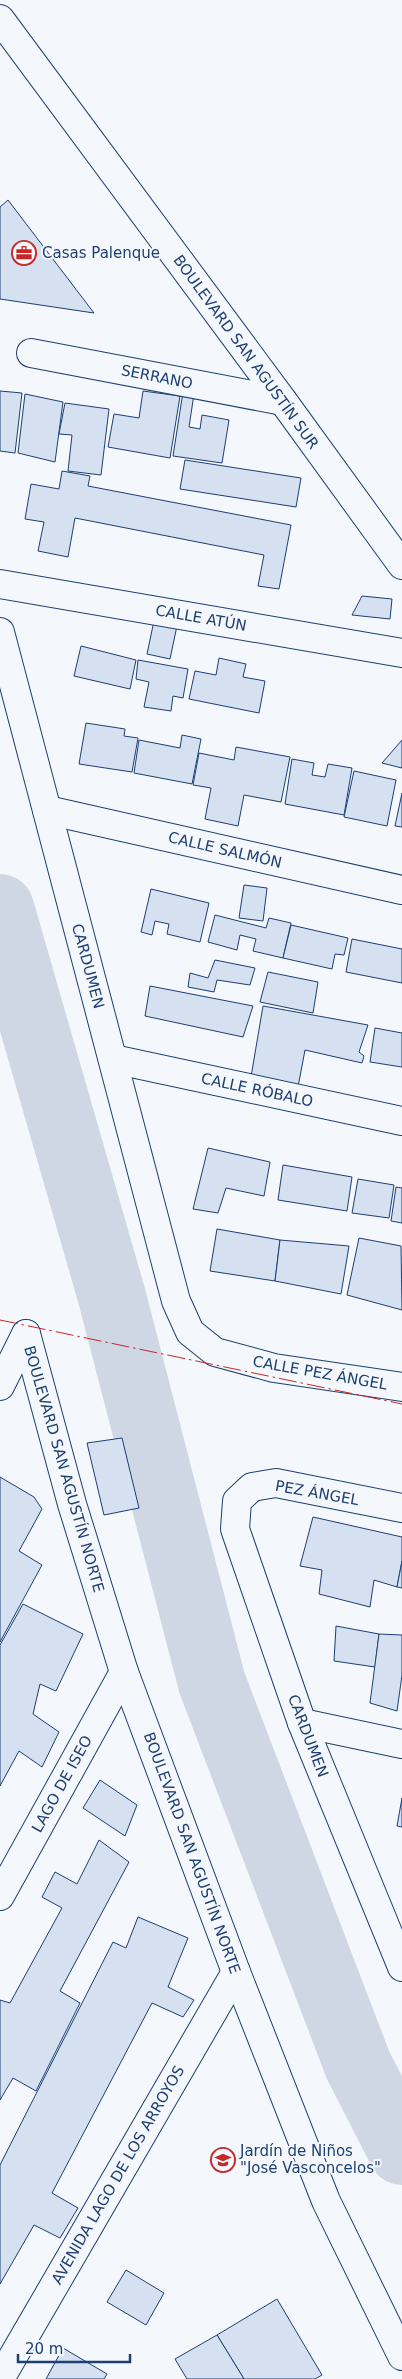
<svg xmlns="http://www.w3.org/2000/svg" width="402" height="2379" font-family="'DejaVu Sans',sans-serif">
	<rect width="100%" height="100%" fill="#f4f7fb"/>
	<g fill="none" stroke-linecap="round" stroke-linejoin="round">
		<path stroke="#cfd7e4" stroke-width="68" d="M0 908 112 1297 212 1683 358 2065 402 2151"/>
	</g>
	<g fill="#d5e0f0" stroke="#1d3f73">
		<path d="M8 200 94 313 0 299V207Z"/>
		<path d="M0 391 22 393 15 453 0 451Z"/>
		<path d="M143 391 180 396 170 458 108 447 114 414 139 418Z"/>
		<path d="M183 392 194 394 189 427 200 429 202 415 229 420 222 463 173 456Z"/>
		<path d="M25 394 63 402 55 462 18 453Z"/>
		<path d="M65 403 109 409 101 475 68 471 72 435 59 434Z"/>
		<path d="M185 460 301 478 296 507 180 489Z"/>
		<path d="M62 471 90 476 88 486 291 525 279 589 258 586 264 555 75 518 68 557 38 551 44 522 25 519 31 484 59 489Z"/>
		<path d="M362 596 392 599 390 619 352 615Z"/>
		<path d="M155 616 178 621 170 659 147 654Z"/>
		<path d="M81 646 136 660 130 689 74 676Z"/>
		<path d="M219 658 246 664 243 677 265 681 259 713 189 699 195 671 216 675Z"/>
		<path d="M138 660 188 669 183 698 173 696 171 711 144 707 149 682 136 679Z"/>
		<path d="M86 723 125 729 124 736 138 738 132 772 79 764Z"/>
		<path d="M182 735 201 739 192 784 134 773 139 740 180 748Z"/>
		<path d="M402 740V768L382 763Z"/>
		<path d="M236 747 290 757 281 802 244 795 238 826 205 819 211 788 193 785 199 753 234 760Z"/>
		<path d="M292 759 314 763 312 775 325 777 328 764 352 768 344 815 285 804Z"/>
		<path d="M354 771 396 780 387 826 344 817Z"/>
		<path d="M402 793V827L395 826Z"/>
		<path d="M244 885 267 888 263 921 239 918Z"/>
		<path d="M151 889 209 903 200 942 167 934 169 924 155 921 152 935 141 932Z"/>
		<path d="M215 915 266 928 269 918 291 923 283 958 253 951 256 939 240 935 237 950 208 942Z"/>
		<path d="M291 925 348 938 344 955 335 954 332 969 283 958Z"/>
		<path d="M352 939 402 949V983L346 972Z"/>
		<path d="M215 960 255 968 250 985 217 980 214 992 188 987 190 973 208 978Z"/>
		<path d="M268 972 318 982 313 1013 260 1002Z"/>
		<path d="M150 986 253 1006 243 1037 145 1016Z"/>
		<path d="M263 1006 368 1025 359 1052 364 1056 362 1063 305 1050 298 1087 251 1077Z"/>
		<path d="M375 1028 402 1033V1067L370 1062Z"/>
		<path d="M208 1148 270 1162 264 1196 226 1188 218 1213 193 1209Z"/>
		<path d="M283 1165 352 1177 347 1211 278 1200Z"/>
		<path d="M358 1179 394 1185 389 1218 352 1213Z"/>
		<path d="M396 1187 402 1188V1223L391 1221Z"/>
		<path d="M217 1229 280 1240 275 1281 210 1271Z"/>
		<path d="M359 1238 401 1246 402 1310 347 1295Z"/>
		<path d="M280 1240 349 1246 341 1294 275 1281Z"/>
		<path d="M122 1438 139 1508 104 1515 87 1443Z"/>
		<path d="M0 1477 34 1497 42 1509 19 1551 42 1565 0 1642Z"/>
		<path d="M313 1517 402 1537V1561L397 1587 374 1580 370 1607 319 1594 322 1570 300 1566Z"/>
		<path d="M402 1561V1588L397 1587Z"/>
		<path d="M23 1604 83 1634 56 1691 40 1684 33 1714 59 1732 42 1767 19 1751 0 1786V1645Z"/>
		<path d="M336 1626 379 1634 375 1667 334 1661Z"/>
		<path d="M379 1634 402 1635V1675L397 1711 370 1703Z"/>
		<path d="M100 1780 137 1805 125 1836 83 1808Z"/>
		<path d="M402 1798V1827L397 1826Z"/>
		<path d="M99 1840 129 1862 60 1991 80 2003 36 2091 13 2078 0 2100V2000L10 2003 62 1908 42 1897 55 1872 77 1884Z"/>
		<path d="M138 1917 188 1938 168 1987 194 2000 183 2017 152 2003 52 2193 78 2208 60 2238 34 2225 0 2284V2165L113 1942 126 1948Z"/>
		<path d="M126 2270 164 2293 146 2325 107 2302Z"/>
		<path d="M277 2299 322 2375 315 2379H244L217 2335Z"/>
		<path d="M217 2335 244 2379H187L175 2359Z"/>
		<path d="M63 2348 107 2374 104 2379H46Z"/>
	</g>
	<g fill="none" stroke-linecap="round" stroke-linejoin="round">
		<defs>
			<g id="minor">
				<path d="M31 353 283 401"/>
				<path d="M0 584 402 653"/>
				<path d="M0 632 176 1301 190 1332 215 1352 274 1368 402 1387"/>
				<path d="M47 810 402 890"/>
				<path d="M113 1059 402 1121"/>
				<path d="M0 1386 26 1334"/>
				<path d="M402 1508 276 1483 252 1487 237 1501 235 1529 302 1723 402 1967"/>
				<path d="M302 1723 402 1744"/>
				<path d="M0 1896 124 1672"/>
				<path d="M0 2379 236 1972"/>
			</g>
			<g id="major">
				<path d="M0 19 283 401 402 565"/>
				<path d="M26 1334 72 1504 124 1672 236 1972 326 2201 402 2356"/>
			</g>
		</defs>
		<use href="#minor" stroke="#1d3f73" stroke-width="30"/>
		<use href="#major" stroke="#1d3f73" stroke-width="30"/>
		<use href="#minor" stroke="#f4f7fb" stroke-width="28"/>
		<use href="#major" stroke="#f4f7fb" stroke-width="28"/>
		<path stroke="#c62828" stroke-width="1" stroke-dasharray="18 4 2.5 4" stroke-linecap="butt" d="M0 1320 402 1404"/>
	</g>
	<defs>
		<symbol id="office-ring" viewBox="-11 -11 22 22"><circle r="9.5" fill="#f4f7fb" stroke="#c62828" stroke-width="1.5"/><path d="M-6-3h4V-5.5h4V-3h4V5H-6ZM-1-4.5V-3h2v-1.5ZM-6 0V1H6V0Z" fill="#c62828"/></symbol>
		<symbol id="school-ring" viewBox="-11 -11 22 22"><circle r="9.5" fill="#f4f7fb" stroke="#c62828" stroke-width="1.5"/><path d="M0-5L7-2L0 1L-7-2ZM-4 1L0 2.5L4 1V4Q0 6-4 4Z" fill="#c62828"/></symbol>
	</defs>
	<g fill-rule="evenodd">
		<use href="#office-ring" x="10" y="239" width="28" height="28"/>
		<use href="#school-ring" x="209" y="2146" width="28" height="28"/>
	</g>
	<g text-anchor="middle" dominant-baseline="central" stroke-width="4" stroke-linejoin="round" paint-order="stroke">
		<g font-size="15" fill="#1d3f73" stroke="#f4f7fb" text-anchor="start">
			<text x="42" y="253">Casas Palenque</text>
			<text x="240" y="2151">Jardín de Niños<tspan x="240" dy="17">"José Vasconcelos"</tspan></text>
		</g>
		<g font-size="15" fill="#1d3f73" stroke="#f4f7fb">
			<text transform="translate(246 352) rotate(54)">BOULEVARD SAN AGUSTÍN SUR</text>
			<text transform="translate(157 377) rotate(11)">SERRANO</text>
			<text transform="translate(201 618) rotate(10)">CALLE ATÚN</text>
			<text transform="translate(225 850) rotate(13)">CALLE SALMÓN</text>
			<text transform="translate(88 966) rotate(75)">CARDUMEN</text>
			<text transform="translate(257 1090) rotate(12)">CALLE RÓBALO</text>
			<text transform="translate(320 1373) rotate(10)">CALLE PEZ ÁNGEL</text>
			<text transform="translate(64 1469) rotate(74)">BOULEVARD SAN AGUSTÍN NORTE</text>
			<text transform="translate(317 1493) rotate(10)">PEZ ÁNGEL</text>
			<text transform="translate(308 1736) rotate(69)">CARDUMEN</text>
			<text transform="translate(62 1784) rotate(-61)">LAGO DE ISEO</text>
			<text transform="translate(192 1853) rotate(70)">BOULEVARD SAN AGUSTÍN NORTE</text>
			<text transform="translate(118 2175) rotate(-60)">AVENIDA LAGO DE LOS ARROYOS</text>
		</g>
	</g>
	<path d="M18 2354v8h112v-8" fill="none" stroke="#1d3f73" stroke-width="2.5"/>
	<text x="25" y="2354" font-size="15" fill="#1d3f73" stroke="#f4f7fb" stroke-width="4" paint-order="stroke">20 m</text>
</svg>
